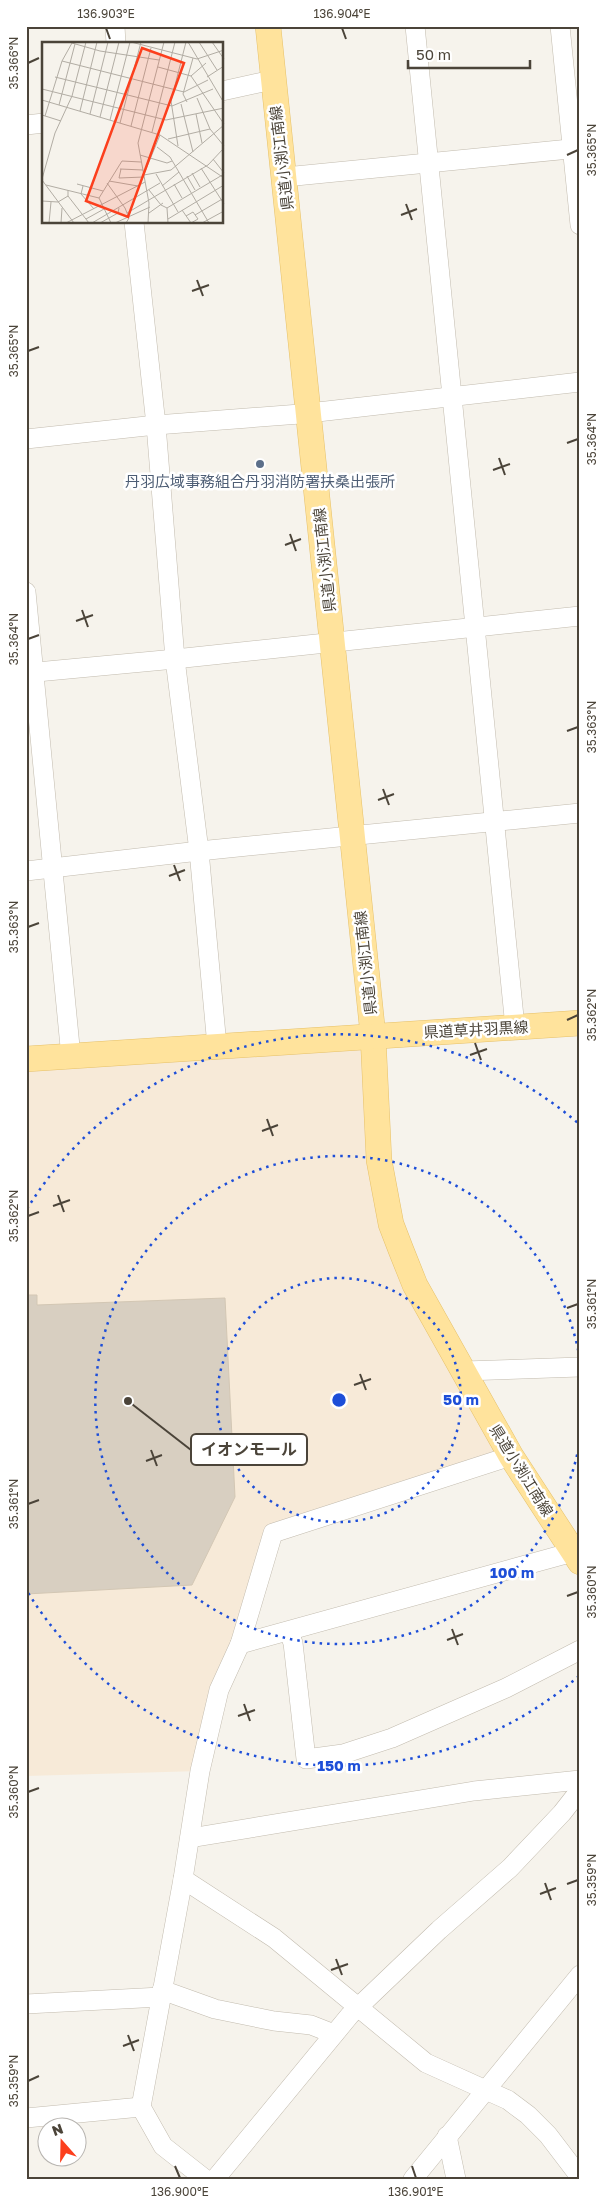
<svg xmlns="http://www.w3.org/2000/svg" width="606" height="2205" font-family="'Golos Text','Noto Sans JP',sans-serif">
	<rect width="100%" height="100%" fill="#f6f3ec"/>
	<path fill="#f7ead8" d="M373 1035 391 1224 511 1456 273 1533 200 1771 26 1776V1056Z"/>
	<path fill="#d8cfc1" stroke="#d3c7b4" d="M26 1295H37V1305L225 1298 235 1497 192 1585 26 1594Z"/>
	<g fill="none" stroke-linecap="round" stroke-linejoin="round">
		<defs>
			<g id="minor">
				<path d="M115 26 116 44"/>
				<path d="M415 26 515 1027"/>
				<path d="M560 26 580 225"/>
				<path d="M222 91 272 80"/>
				<path d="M26 125 44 123"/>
				<path d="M285 177 580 148"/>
				<path d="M134 222 156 425 175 659 199 851 217 1046"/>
				<path d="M26 439 156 425 300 414 580 382"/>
				<path d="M26 592 71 1057"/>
				<path d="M26 673 175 659 580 616"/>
				<path d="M26 871 199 851 580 813"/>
				<path d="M464 1371 580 1367"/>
				<path d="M289 1632 293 1643 306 1759 343 1754 392 1738 506 1688 580 1650"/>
				<path d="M240 1644 573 1552"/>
				<path d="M190 1838 474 1791 580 1780"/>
				<path d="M183 1879 274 1938 426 2063 508 2100 528 2115 548 2135 580 2177"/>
				<path d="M162 1990 215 2009 274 2021 311 2025 334 2034"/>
				<path d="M26 2004 161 1997"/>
				<path d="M26 2118 141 2107"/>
				<path d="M447 2136 456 2179"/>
				<path d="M205 2179 163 2146 141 2107 183 1879 200 1771 219 1690 240 1644 273 1533 511 1456"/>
				<path d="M215 2179 350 2015 439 1930 510 1868 562 1813 580 1790"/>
				<path d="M413 2179 580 1975"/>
			</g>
			<g id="major">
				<path d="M268 26 373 1035 379 1160 391 1224 401 1250 415 1285 511 1456 580 1562"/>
				<path d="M26 1059 580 1023"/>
			</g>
		</defs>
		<use href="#minor" stroke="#c2bbae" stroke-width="20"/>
		<use href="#major" stroke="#e6c16a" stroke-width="26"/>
		<use href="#minor" stroke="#fff" stroke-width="19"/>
		<use href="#major" stroke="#ffe39c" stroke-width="25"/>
	</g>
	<path fill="none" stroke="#4b4439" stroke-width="2" d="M106 28 110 39M342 28 346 39M28 63 39 58M567 155 578 150M406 204 412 220M401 215 417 209M197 280 203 296M192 291 209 285M28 351 39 347M567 443 578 439M499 458 505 475M493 470 510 464M290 534 296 551M285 545 301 539M82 610 88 627M76 621 93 615M28 639 39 635M567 731 578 727M383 789 389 805M378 800 394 794M174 865 180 881M169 876 185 870M28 927 39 923M567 1020 578 1015M475 1043 481 1060M470 1055 487 1049M267 1119 273 1136M262 1131 278 1125M58 1195 64 1212M53 1206 70 1200M28 1216 39 1212M567 1308 578 1304M360 1374 366 1390M354 1385 371 1379M151 1450 157 1466M146 1461 162 1455M28 1504 39 1500M567 1596 578 1592M452 1629 458 1645M447 1640 463 1634M244 1704 250 1721M238 1716 255 1710M28 1792 39 1788M545 1883 551 1900M567 1884 578 1880M540 1894 556 1888M336 1959 342 1975M331 1970 348 1964M128 2035 134 2051M123 2046 139 2040M28 2081 39 2076M175 2166 180 2178M412 2166 416 2178"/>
	<g fill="none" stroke="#1d4ed8" stroke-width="2.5" stroke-dasharray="2.5 5">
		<circle cx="339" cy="1400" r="122"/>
		<path d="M580 1440A244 244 0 1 1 580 1360"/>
		<path d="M579 1676A366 366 0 0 1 27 1591M27 1209A366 366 0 0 1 579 1124"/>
	</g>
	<circle fill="#5c6f8a" stroke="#fff" stroke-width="2" cx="260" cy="464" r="5"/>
	<g text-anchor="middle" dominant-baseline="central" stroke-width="5" stroke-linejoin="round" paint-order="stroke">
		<g font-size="15" fill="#4b4439" stroke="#fff">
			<text transform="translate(281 158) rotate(-97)">県道小渕江南線</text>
			<text transform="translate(324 560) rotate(-96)">県道小渕江南線</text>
			<text transform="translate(365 963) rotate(-96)">県道小渕江南線</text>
			<text transform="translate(476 1029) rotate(-3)">県道草井羽黒線</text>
			<text transform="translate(522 1470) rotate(58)">県道小渕江南線</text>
		</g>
		<g font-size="15" fill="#4e5e75" stroke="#fff">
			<text x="260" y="481">丹羽広域事務組合丹羽消防署扶桑出張所</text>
		</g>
	</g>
	<g transform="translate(42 42)">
		<rect width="181" height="181" fill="#f6f3ec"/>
		<path fill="none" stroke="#b2ada4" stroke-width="1" d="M89 0 155 17 182 8M146 0 182 61M157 0 175 28M170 0 182 17M30 1 58 9 117 18M20 19 30 1M116 25 149 34M149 34 182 82M149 34 164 21M13 35 130 64 171 47M165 35 182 24M0 47 124 78 182 66M155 56 168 87M0 58 118 93 182 136M145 60 141 52 151 16M139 62 151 110M17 63 33 2M38 69 55 0M48 72 66 0M154 72 160 101M0 73 19 79M3 74 20 19 142 50 166 38M58 75 77 0M68 78 88 0M78 81 99 0M89 84 109 6M110 90 133 0M126 97 168 87 182 104M136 104 129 59 144 0M115 105 128 115 167 181M98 113 125 121 130 119M171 117 182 131M159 126 182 162M78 127 101 128M79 127 77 136 102 135M150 131 158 145M102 132 118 93M114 132 136 170M102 133 129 128 182 83M145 134 153 148M0 137 13 91 30 54 44 0M0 138 32 181M67 139 96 144M65 141 83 166 87 176 84 181M35 142 61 149M132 142 140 156M4 143 57 156M41 144 39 152 52 167M120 144 137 130M26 148V154L47 181M107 148 119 163 125 166M57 156 80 119 99 120M57 156 69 181M0 159 16 160 26 154M125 166 182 132M125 166 126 181M140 168 149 181M85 171 166 123 182 106M107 171 121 161M153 173 182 156M144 174 151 170 156 177 149 181M44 177 62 167M126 177 182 143M7 181 9 160M19 181 20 166M24 181 103 140M50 181 118 141M58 181 76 171 77 166M73 181 108 165M106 181 107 161 96 101 122 0M160 181 182 169"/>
		<path fill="#fc3f1d" fill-opacity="0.15" stroke="#fc3f1d" stroke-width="2.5" d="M100 6 142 21 86 175 44 159Z"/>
		<rect width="181" height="181" fill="none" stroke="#4b4439" stroke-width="2.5"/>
	</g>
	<circle cx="339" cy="1400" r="8" fill="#1d4ed8" stroke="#fff" stroke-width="2.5"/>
	<g font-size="15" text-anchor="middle" font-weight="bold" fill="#1d4ed8" stroke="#fff" stroke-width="5" stroke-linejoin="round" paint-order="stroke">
		<text x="461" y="1405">50 m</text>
		<text x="512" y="1578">100 m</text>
		<text x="339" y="1771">150 m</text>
	</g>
	<path fill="none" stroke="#4b4439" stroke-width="2" d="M128 1401L191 1450"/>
	<circle fill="#4b4439" stroke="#fff" stroke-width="2" cx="128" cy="1401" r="5"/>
	<rect fill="#fff" stroke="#4b4439" stroke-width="2" x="191" y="1434" width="116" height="31" rx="5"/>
	<g font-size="16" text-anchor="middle" font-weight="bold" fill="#4b4439">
		<text x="249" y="1455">イオンモール</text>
	</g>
	<rect width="606" height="2205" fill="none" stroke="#ffffff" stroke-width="55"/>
	<g transform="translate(62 2142) rotate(340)"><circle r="24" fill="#ffffff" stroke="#b7b4b0"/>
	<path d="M0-4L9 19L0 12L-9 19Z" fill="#fc3f1d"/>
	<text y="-8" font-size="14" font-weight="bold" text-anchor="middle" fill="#4b4439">N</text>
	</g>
	<path d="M408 60v8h122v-8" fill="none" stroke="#4b4439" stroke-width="2.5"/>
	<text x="416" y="60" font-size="15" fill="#4b4439" stroke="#ffffff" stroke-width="4" paint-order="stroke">50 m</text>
	<rect x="28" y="28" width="550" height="2150" fill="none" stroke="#4b4439" stroke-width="2"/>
	<g font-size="12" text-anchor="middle" fill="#4b4439">
		<text x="106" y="18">136.903°E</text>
		<text x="342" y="18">136.904°E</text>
		<text transform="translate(14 63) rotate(-90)" y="4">35.366°N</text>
		<text transform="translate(592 150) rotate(-90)" y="4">35.365°N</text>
		<text transform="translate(14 351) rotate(-90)" y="4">35.365°N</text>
		<text transform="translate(592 439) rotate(-90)" y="4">35.364°N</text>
		<text transform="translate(14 639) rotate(-90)" y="4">35.364°N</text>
		<text transform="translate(592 727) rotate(-90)" y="4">35.363°N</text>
		<text transform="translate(14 927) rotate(-90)" y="4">35.363°N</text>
		<text transform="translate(592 1015) rotate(-90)" y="4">35.362°N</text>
		<text transform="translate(14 1216) rotate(-90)" y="4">35.362°N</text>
		<text transform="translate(592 1304) rotate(-90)" y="4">35.361°N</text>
		<text transform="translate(14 1504) rotate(-90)" y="4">35.361°N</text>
		<text transform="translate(592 1592) rotate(-90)" y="4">35.360°N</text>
		<text transform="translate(14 1792) rotate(-90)" y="4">35.360°N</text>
		<text transform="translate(592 1880) rotate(-90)" y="4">35.359°N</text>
		<text transform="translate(14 2081) rotate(-90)" y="4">35.359°N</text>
		<text x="180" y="2196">136.900°E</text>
		<text x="416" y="2196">136.901°E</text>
	</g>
</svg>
